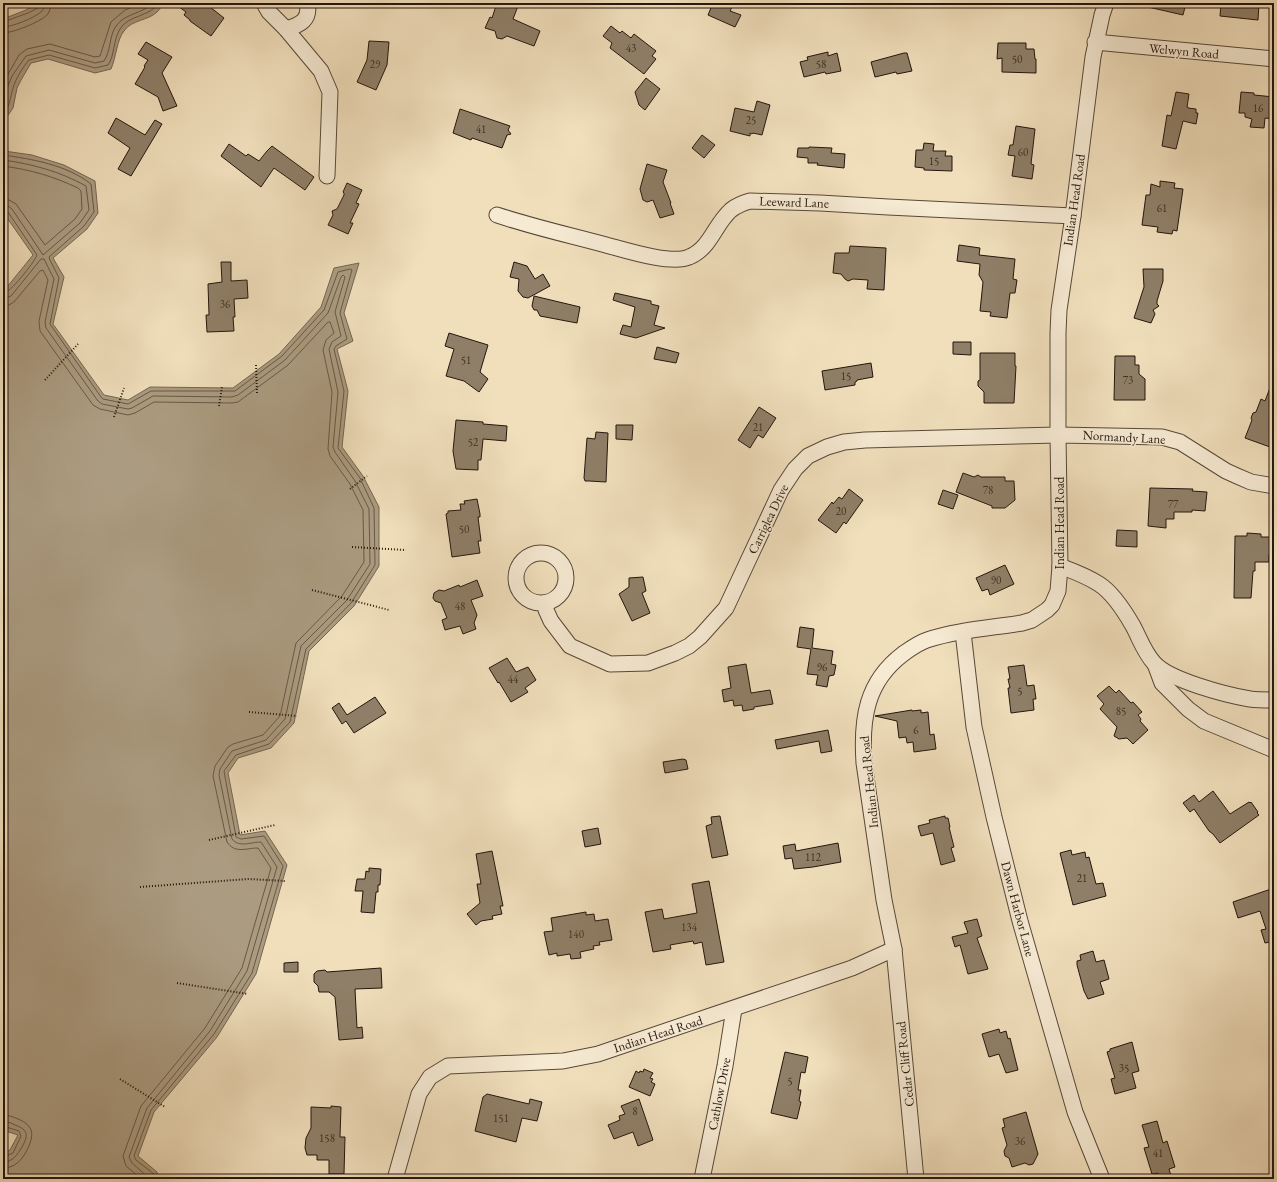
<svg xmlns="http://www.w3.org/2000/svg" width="1277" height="1182" font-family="'EB Garamond',serif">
	<rect width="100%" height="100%" fill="#f1dfbc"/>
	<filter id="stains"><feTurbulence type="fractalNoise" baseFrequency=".005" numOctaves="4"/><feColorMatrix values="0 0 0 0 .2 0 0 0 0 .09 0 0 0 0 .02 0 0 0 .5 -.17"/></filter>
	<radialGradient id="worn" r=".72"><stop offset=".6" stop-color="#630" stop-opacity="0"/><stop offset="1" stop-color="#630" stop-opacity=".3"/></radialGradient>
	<g fill="#ab9b80" stroke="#756652">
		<path d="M37 3H163C162 5 160 9 158 11 149 21 132 19 124 31 117 39 116 58 111 69L95 73 48 59 31 63 21 80 17 88 13 108 6 118H3V19L26 10Z"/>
		<path d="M4 151 32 155 64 165 95 181 98 213 87 229 53 258 64 277 53 324 104 395 128 400 150 387 233 388 279 354 321 307 334 268 359 263 344 313 353 341 337 349 348 391 342 447 363 476 379 507V566L354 606 309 651 294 723 271 748 238 758 228 773 240 835 265 831 287 865 256 974 217 1037 154 1112 138 1156 157 1172 159 1179H3V1154L10 1150 18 1135 3 1130V292L33 255 3 212V152Z"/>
	</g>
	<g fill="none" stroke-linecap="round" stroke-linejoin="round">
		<g stroke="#685846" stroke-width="1">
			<path d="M3 22 28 13 38 8 40 3"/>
			<path d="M3 27C12 27 34 18 41 12 44 9 45 6 45 3"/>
			<path d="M3 33C13 33 40 22 47 15 50 11 51 7 51 3"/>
			<path d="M3 83 19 55 27 49 50 44 95 57 100 56 111 22 125 10 142 3"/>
			<path d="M3 106 8 86 12 76 26 56 49 50 95 63 104 61C111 51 109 36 116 26 125 13 143 14 153 3"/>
			<path d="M3 114C10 107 10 98 13 88 16 78 23 67 29 60L49 55 95 68 108 65C115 55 113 40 120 29 128 15 150 17 159 3"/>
			<path d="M3 155C32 159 67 165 91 184L94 212 84 226 49 257 50 260 59 278 50 324 101 397 103 399 128 404 151 391H235L282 356 324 310 338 272 350 269 352 270 340 313 347 339 336 346 334 349 344 391 338 448 360 478 374 508 375 565 351 603 306 649 290 722 269 744 236 755 224 771 236 837 241 839 264 836 283 866 252 973 214 1034 151 1110 134 1156 136 1160 154 1174 155 1179"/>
			<path d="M3 160C32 164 59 171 86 186L89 210 80 223 43 255 12 209 8 206 3 205"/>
			<path d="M3 166C32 170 52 176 78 188L81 191 82 209 75 219 45 245 16 204 9 200 3 199"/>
			<path d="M3 210 8 212 37 255C34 263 10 293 3 294"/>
			<path d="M3 299 11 296 41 259H44L54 279 45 322 46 328 98 401 102 404 128 409 132 408 153 396 232 397 238 395 285 360 328 313 341 277 343 275 345 277 335 312 341 336 332 342 329 349 338 392 333 447 335 452 355 481 369 509 370 564 347 600 301 646 285 719 266 740 232 751 220 769 219 775 232 839C239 848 251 842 261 842L277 867 247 971 210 1031 147 1108 129 1157 132 1163 150 1179"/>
			<path d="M3 305H9L14 302 40 271 43 270 48 280 39 321 40 331 93 405 100 409 128 415 135 413 154 402 232 403 238 402 288 365 328 322H330L334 333 326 340 323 350 332 392 328 449 330 456 350 484 363 510 364 562 342 596 296 643 280 716 263 735 233 744 228 747 215 766 213 776 227 842C235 854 246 848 258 848L271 868 242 968 205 1028 141 1106 123 1156 126 1166 142 1179"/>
			<path d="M3 1115C9 1115 13 1117 18 1119 35 1126 34 1136 27 1150 22 1160 15 1168 3 1168"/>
			<path d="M3 1121C7 1121 11 1123 15 1125 29 1130 28 1136 22 1147 17 1155 13 1162 3 1162"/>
			<path d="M3 1126 19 1131 21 1136 13 1153 3 1157"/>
		</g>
	</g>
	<g fill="#8f7f68" stroke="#24160c">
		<path d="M174 3H205L224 18 211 36 190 21V20L184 15 186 12Z"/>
		<path d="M497 3H510L518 6 513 19 540 31 534 46 507 36 502 39 497 38 495 31 485 28 490 17 492 18Z"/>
		<path d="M713 3H734L730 11 741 15 735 27 708 15Z"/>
		<path d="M1149 3H1186L1183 15 1148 7Z"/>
		<path d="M1228 3H1259L1258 20 1220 16 1221 4H1228Z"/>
		<path d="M611 26 620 33 622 31 631 38 634 34 656 51 652 56 656 59 644 74 610 48 612 43 603 36Z"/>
		<path d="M369 41 389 42 387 65 376 90 357 82 367 60Z"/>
		<path d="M146 42 172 57 162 73 177 106 163 111 158 97 135 84 145 67 144 66 148 60 138 54Z"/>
		<path d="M998 43H1026V49H1034L1035 59H1036V73L1002 72V58L997 59Z"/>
		<path d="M828 52V56L837 53 841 71 826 74 825 72 804 77 800 62 808 60 807 57Z"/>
		<path d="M904 53H907L912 71 897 74 896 72 875 77 871 62Z"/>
		<path d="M646 78 660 89 645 110 639 105 635 92Z"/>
		<path d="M1176 92 1189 94 1187 107H1188V108L1196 109V113H1198L1196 124 1183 121 1176 149 1162 146 1167 115 1171 116Z"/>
		<path d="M1241 92 1254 93V95L1274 97V119L1265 118 1264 128 1250 127 1252 119 1245 117V113H1239Z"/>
		<path d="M757 101 770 105 762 135 753 133 752 134 750 133V136L730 131 735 108 754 112Z"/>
		<path d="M460 109 510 126 508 130 511 134 507 135 502 148 472 138 471 140 453 133Z"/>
		<path d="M116 118 145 135 155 120 162 124 131 176 118 169 130 148 108 133Z"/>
		<path d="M1016 126 1035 129 1031 164 1034 165 1032 179 1012 176 1015 156 1008 155 1010 145H1013Z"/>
		<path d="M702 135 715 145 704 158 692 148Z"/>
		<path d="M924 143 934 144 933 151H946L945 156H952V171L924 170V168L915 167 916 150H923Z"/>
		<path d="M229 144 246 156 248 154 259 161 267 151 272 146 314 177 305 190 274 168 261 187 221 156Z"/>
		<path d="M809 147 832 148 831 153 845 154 844 168 817 165 818 163H808V158L797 157 798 148H809Z"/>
		<path d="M647 164 667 170 663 182 671 203H670L674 214 660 218 653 200 647 202 643 200 640 189Z"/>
		<path d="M1160 181 1175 183 1174 188 1183 189 1177 231 1173 230 1172 234 1157 232 1158 227 1142 225 1146 195H1150L1151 184 1160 187Z"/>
		<path d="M347 183 362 190 356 203 359 204 350 223H353L348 234 328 225 333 215 332 211 337 209 344 195V193L343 192Z"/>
		<path d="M959 245 980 248 979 255 1015 259 1013 279 1017 280 1015 293H1010L1007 318 990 316 991 312 980 311 983 282 979 275 980 264 957 261Z"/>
		<path d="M850 246 886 248 884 290 867 289 868 280 853 279 848 281 845 279 841 274 833 273 835 253H849Z"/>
		<path d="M221 262H231V281L247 280 248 298 234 299 235 317H233L234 331 207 332 206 315H209L208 284 222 282Z"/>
		<path d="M514 262 527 266 535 279 543 274 550 286 528 298 523 297 518 291 519 279 510 277Z"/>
		<path d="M1143 269H1163V281L1157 301V304L1159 306 1153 310 1155 314 1151 323 1134 318 1144 287Z"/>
		<path d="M615 293 651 301V304L659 306 654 325 665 328 636 338 620 334 623 325 631 327 635 307 613 300Z"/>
		<path d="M534 296 580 307 577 323 540 316 537 310H534L532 306Z"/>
		<path d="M449 333 488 345 480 372 488 379 479 392 464 381 446 376 454 349 445 346Z"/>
		<path d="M953 342H971V355L953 354Z"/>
		<path d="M657 347 679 353 676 363 654 359Z"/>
		<path d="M980 353H1015V366H1016L1014 403H984V392L978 386V381L980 380Z"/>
		<path d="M1115 356H1135V365H1139V374L1145 379V400H1114Z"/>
		<path d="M871 363 873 377 857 380V381L855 382V385L825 390 822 371Z"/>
		<path d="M1273 380 1274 381V437L1270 447 1245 438 1252 420 1251 418 1253 413 1256 412 1261 399 1265 401Z"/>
		<path d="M759 407 776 418 763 438 758 435 750 448 738 440Z"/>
		<path d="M456 420 483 422V424L507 426 506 441 483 439 481 460H478V470L456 469 453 451Z"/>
		<path d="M616 425H633L632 440 616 439Z"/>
		<path d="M596 432 608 433 606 482 589 481H585L584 478 587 438 595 439Z"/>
		<path d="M963 473 974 477 978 475 981 477H1005V481H1014L1015 500 1005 508H992V506L956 492Z"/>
		<path d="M1150 488 1193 489 1192 491 1207 492 1205 511 1192 510V512H1174V519H1166V528L1148 526Z"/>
		<path d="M849 489 863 500 846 524 844 522 836 533 818 520 832 502 833 504 839 497 842 499Z"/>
		<path d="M943 490 958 495 953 509 938 504Z"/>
		<path d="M477 499 480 514V517H478L481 541H478L480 553 452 557 446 514 448 513V511L461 510 460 504H465L464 501Z"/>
		<path d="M1117 530 1137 531V547L1116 546Z"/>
		<path d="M1247 533 1261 534V537H1274V550H1273L1272 555H1269V562H1255V571H1253L1251 598H1234L1235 536H1247Z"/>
		<path d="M1005 565 1014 584 990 595 988 589 982 591 976 578Z"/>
		<path d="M643 577 646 591 642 593 650 613 632 621 619 594 629 587V578Z"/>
		<path d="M477 580 483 596 471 600 477 615 474 623 476 629 463 634 460 626 445 630 442 620 447 618 441 603 435 601 433 598 434 593 439 590 444 591 459 585 460 587Z"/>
		<path d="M800 627 814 629 812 648 833 651 831 664 836 665 834 675 829 676 827 687 816 685 818 675 807 674 811 649 797 647Z"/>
		<path d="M507 658 516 672 528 667 536 680 525 688 528 692 511 702 499 682 498 683 489 668Z"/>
		<path d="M746 664 751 693 770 690 773 704 754 707V709L743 711 742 705 734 706 733 700 724 702 722 690 731 688 728 667Z"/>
		<path d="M1024 665 1027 686 1034 685 1036 699H1033L1034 710 1011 713 1008 688H1010L1008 679H1010L1008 667Z"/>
		<path d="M1109 686 1116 693 1119 690 1131 703 1133 702 1142 712 1138 715 1141 719 1140 721 1148 730 1133 744 1127 738 1119 739 1114 736 1117 727 1100 709 1104 704 1097 696Z"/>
		<path d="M375 697 386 713 354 733 346 721 342 724 332 708 339 703 347 715Z"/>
		<path d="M912 710V711L921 710V713L928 712 930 735 934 734 936 749 914 752 913 742 907 743 906 737 899 738 897 721 875 716Z"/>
		<path d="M828 730 832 751 821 753 819 741 777 749 775 740Z"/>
		<path d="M683 759 686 760 688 769 665 773 663 762Z"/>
		<path d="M1213 791 1230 814 1249 802 1250 803 1251 802 1258 812 1257 813 1259 815 1220 843 1213 834 1209 831 1194 809 1190 812 1183 803 1194 795 1199 802Z"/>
		<path d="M720 816 728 855 712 858 706 826 712 824 711 817Z"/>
		<path d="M945 816V818H948L950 827H949L954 847 951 848 955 861 941 865 933 833 921 836 918 826 930 823 929 820Z"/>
		<path d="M598 828 601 844 585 847 582 831Z"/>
		<path d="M838 843 841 862 813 867 794 869 792 858 785 859 783 846 795 844 796 851Z"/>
		<path d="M1071 850 1072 855 1085 852 1086 858 1089 857 1096 884 1103 883 1106 896 1073 905 1060 853Z"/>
		<path d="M492 851 503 906H500L502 914 492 916 493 919 481 921 476 925 467 914 480 903 477 884H481L476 854Z"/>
		<path d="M369 868 381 869 380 885H378V892H376L374 913 361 912 363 891H355L357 879H365L366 871 369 872Z"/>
		<path d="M709 881 724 962 706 965 702 942 694 944 693 941 670 945 671 949 653 952 645 912 662 909 664 919 697 913 692 884Z"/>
		<path d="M1274 888V948H1272L1270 942 1265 943 1261 930 1266 929 1260 911 1238 918 1233 902Z"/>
		<path d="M586 912V915L594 914 595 921 608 919 612 940 599 942 600 945 593 946 594 949 580 952 581 958 571 959 570 954 557 956V953L549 955 544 932 553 931 551 918Z"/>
		<path d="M977 919 982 936 977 938 988 969 968 974 960 945 955 947 952 937 968 933 964 922Z"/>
		<path d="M1093 951 1096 962 1104 960 1109 979 1100 982 1104 994 1088 999 1084 991 1077 965V961L1081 960 1080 955Z"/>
		<path d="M298 962V972H284V963Z"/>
		<path d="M381 968 382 988 355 989 357 1028 362 1027 363 1038 339 1040 335 997 329 992H319L318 986 314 982V974L317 971 325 970 327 972Z"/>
		<path d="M999 1029 1000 1033 1006 1031 1008 1039 1010 1038 1018 1070 1006 1073 999 1054 989 1057 982 1034Z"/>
		<path d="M1132 1042 1139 1071 1132 1073 1136 1088 1115 1094 1111 1079 1115 1078 1107 1052 1110 1051V1049Z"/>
		<path d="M785 1052 808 1057 805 1073 801 1072 798 1090H801L799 1101 801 1102 797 1119 771 1113Z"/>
		<path d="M644 1069 653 1073 650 1078 653 1079 651 1082 655 1084 650 1096 629 1087 636 1071 639 1073 640 1071 643 1072Z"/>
		<path d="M487 1094 529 1104 530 1099 542 1102 537 1121 522 1118 516 1142 475 1131 483 1097Z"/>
		<path d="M639 1099 653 1140 638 1146 633 1132 614 1139 608 1125 620 1120 619 1116 625 1114 621 1106Z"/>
		<path d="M331 1106 341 1107 340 1137H345L344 1174H329V1160H317V1155H307L305 1148 306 1138 311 1128V1107L331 1108Z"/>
		<path d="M1026 1112 1038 1154 1033 1164 1029 1165 1025 1163 1012 1167 1009 1158 1005 1156 1004 1151 1007 1145 1002 1128 1005 1127 1003 1119Z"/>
		<path d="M1157 1121 1163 1143 1167 1141 1175 1167 1169 1169 1172 1179H1160L1158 1173 1152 1174 1144 1148 1149 1147 1142 1125Z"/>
	</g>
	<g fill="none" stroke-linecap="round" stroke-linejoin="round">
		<defs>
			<g id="minor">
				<path d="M264 3 269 12 286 29 321 71 330 92 327 176"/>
				<path d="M286 29C300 25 311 20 307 3"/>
				<path d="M1095 42 1274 59"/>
				<path d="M497 215C533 227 569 235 606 245 625 250 671 265 689 257 711 248 714 225 731 210 736 206 743 203 750 201L820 203 888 207 1073 216"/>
				<circle cx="541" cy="578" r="25"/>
				<path d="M1060 566C1073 571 1087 576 1099 584 1113 593 1125 612 1133 626 1140 639 1144 652 1154 663 1169 680 1226 695 1250 699 1258 700 1266 700 1274 700"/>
				<path d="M546 603V610L551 621 570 646 610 664 648 663 675 653 689 646 700 637 726 608 781 490 795 469 808 456 827 447 844 442 865 440 1058 435 1162 437 1180 442 1226 471 1237 476 1251 482 1274 486"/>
				<path d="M963 632 974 727 994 817 1020 921 1075 1112 1102 1179"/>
				<path d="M1155 664 1162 683 1188 709 1204 721 1274 750"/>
				<path d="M395 1179 419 1094 430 1077 448 1066 563 1061 598 1054 852 968 894 949"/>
				<path d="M702 1179 725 1066 734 1009"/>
				<path d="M916 1179 894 949 884 900 864 763C861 719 866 682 903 654 910 649 918 643 927 640 957 630 991 628 1022 623L1032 620 1047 610 1052 605 1058 591 1060 566 1058 435V333L1059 310 1073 216 1093 57 1102 15 1106 3"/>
			</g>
		</defs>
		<use href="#minor" stroke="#574838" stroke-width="17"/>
		<g stroke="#24160c" stroke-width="2" stroke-dasharray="1 2" stroke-linecap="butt">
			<path d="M256 365 257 393"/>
			<path d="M45 380 78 344"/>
			<path d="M219 406 222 387"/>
			<path d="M114 417 124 388"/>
			<path d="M350 489 367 476"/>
			<path d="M352 547 406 550"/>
			<path d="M312 590 389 610"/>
			<path d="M249 712 297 716"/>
			<path d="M209 840 275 825"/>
			<path d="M140 887 248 879 285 881"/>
			<path d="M177 983 248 994"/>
			<path d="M120 1079 165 1107"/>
		</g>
		<use href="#minor" stroke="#f6ead3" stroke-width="15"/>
	</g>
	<g text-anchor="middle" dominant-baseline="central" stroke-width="3" stroke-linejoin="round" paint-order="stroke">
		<g font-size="11" fill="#3f3023">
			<text x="631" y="48">43</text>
			<text x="1017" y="59">50</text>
			<text x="375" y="64">29</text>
			<text x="821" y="64">58</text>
			<text x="1258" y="108">16</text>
			<text x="751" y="120">25</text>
			<text x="481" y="129">41</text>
			<text x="1023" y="152">60</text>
			<text x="934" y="161">15</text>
			<text x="1162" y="208">61</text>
			<text x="225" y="304">36</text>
			<text x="466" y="360">51</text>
			<text x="846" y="376">15</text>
			<text x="1128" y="380">73</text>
			<text x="758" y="427">21</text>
			<text x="473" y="442">52</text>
			<text x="988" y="490">78</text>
			<text x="1173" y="504">77</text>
			<text x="841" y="511">20</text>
			<text x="464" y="529">50</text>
			<text x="996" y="580">90</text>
			<text x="460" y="606">48</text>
			<text x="822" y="667">96</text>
			<text x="513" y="679">44</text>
			<text x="1020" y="691">5</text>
			<text x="1121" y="711">85</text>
			<text x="916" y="730">6</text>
			<text x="813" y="857">112</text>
			<text x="1082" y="878">21</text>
			<text x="689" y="927">134</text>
			<text x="576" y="934">140</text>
			<text x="1124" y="1068">35</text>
			<text x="790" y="1081">5</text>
			<text x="635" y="1111">8</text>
			<text x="501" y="1118">151</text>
			<text x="327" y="1138">158</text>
			<text x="1020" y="1141">36</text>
			<text x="1158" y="1153">41</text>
		</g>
		<g font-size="13" fill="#24160c" stroke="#f6ead3">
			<text transform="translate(1184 51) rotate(5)">Welwyn Road</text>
			<text transform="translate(1074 200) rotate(-82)">Indian Head Road</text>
			<text transform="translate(794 202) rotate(2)">Leeward Lane</text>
			<text transform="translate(1124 437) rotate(3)">Normandy Lane</text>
			<text transform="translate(768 519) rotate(-64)">Carriglea Drive</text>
			<text transform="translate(1059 523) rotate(-90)">Indian Head Road</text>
			<text transform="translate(869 782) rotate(-96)">Indian Head Road</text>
			<text transform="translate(1018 909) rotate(75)">Dawn Harbor Lane</text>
			<text transform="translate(658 1034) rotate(-18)">Indian Head Road</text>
			<text transform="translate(905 1064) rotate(-96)">Cedar Cliff Road</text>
			<text transform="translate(719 1094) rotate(-79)">Cathlow Drive</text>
		</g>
	</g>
	<rect width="1277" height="1182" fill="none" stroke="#f1dfbc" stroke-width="16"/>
	<rect x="4" y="4" width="1269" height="1174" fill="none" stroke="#24160c" stroke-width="2"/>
	<rect x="8" y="8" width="1261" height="1166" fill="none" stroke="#24160c"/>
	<rect width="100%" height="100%" filter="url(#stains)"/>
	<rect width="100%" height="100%" fill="url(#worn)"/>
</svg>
